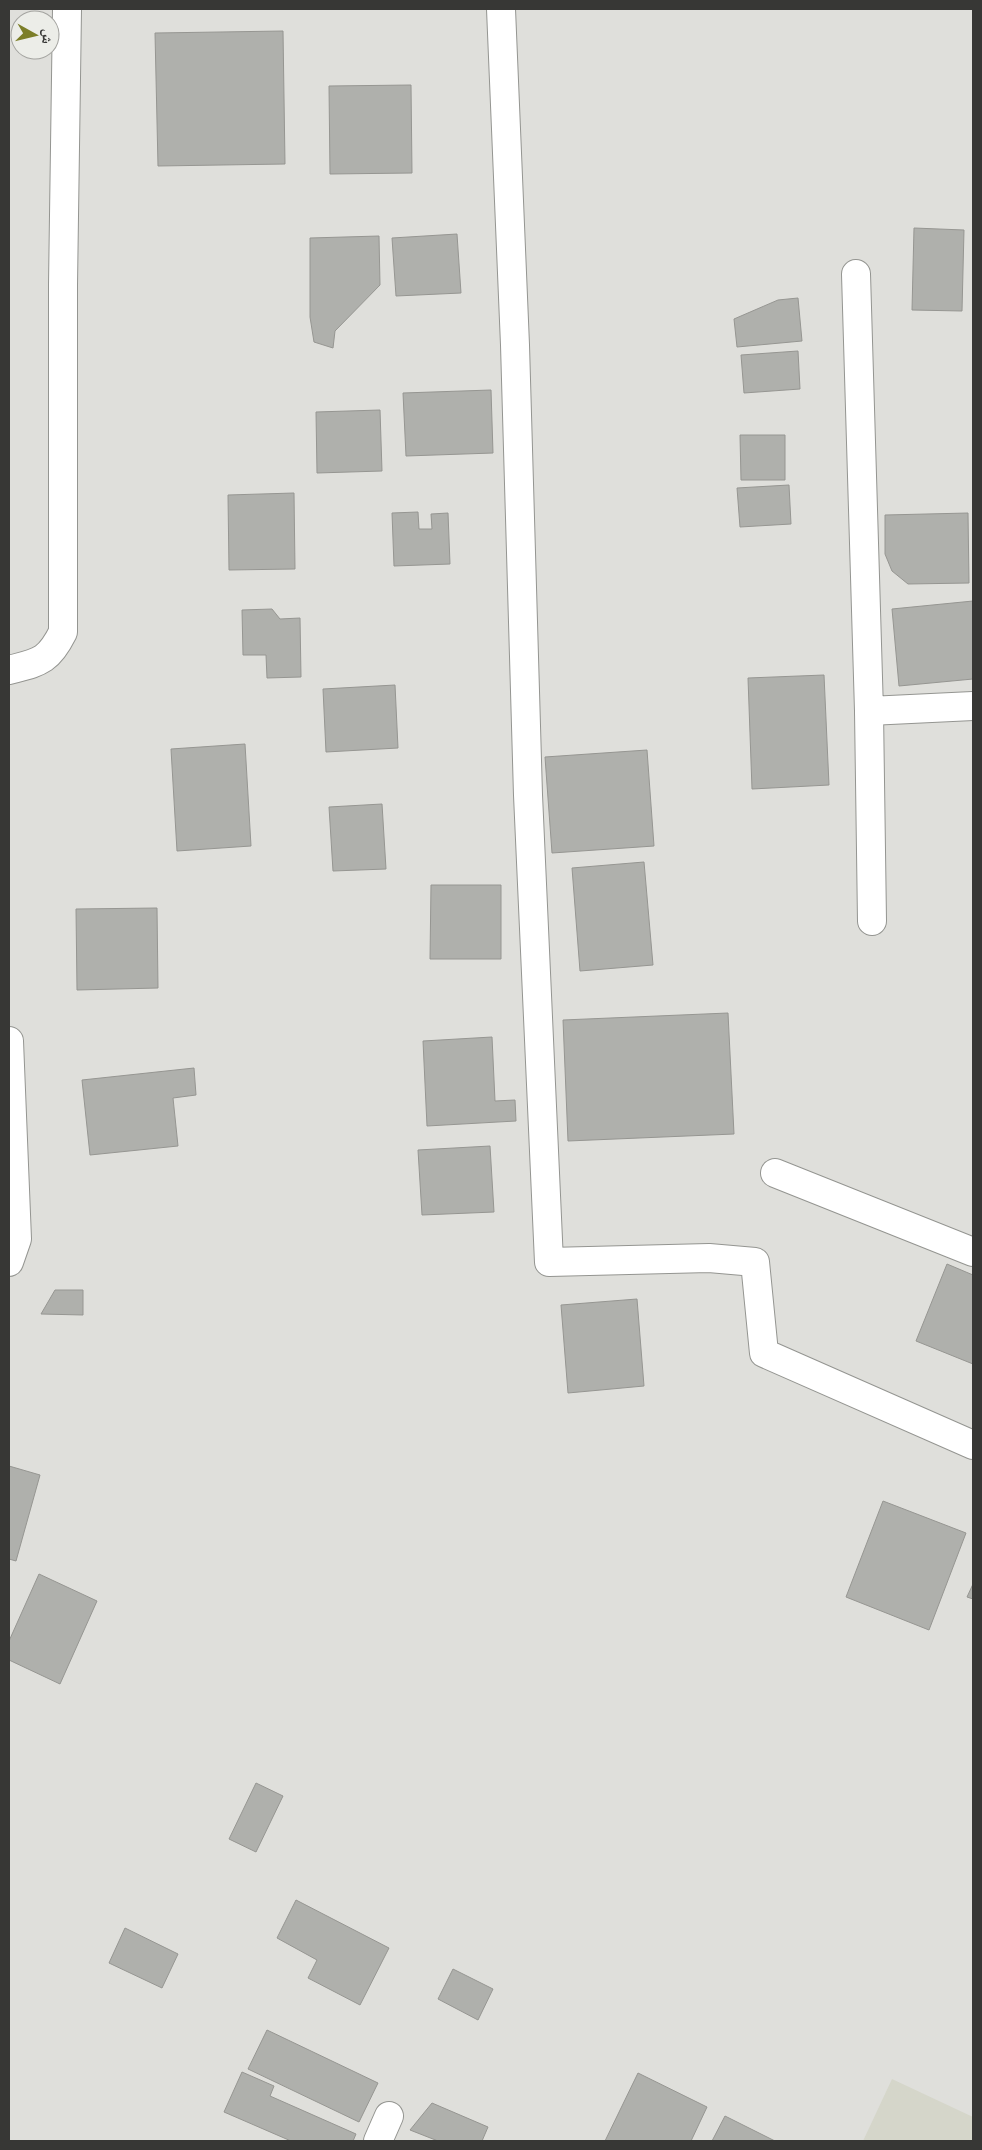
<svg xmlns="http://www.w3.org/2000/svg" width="982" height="2150" font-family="'Roboto Condensed','Noto Naskh Arabic',sans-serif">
	<rect width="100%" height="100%" fill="#dfdfdb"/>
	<path fill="#d5d6ca" d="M892 2079 973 2117V2141H863Z"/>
	<g fill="#afb0ac" stroke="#969692">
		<path d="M283 31 285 164 158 166 155 33Z"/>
		<path d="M411 85 412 173 330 174 329 86Z"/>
		<path d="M914 228 964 230 962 311 912 310Z"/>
		<path d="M457 234 461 293 396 296 392 238Z"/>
		<path d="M379 236 380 285 335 331 333 348 314 342 310 317V238Z"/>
		<path d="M798 298 802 341 737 347 734 319 778 300Z"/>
		<path d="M798 351 800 389 744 393 741 355Z"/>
		<path d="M491 390 493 453 406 456 403 393Z"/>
		<path d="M380 410 382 471 317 473 316 412Z"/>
		<path d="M740 435H785V480H741Z"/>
		<path d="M789 485 791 524 740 527 737 488Z"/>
		<path d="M294 493 295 569 229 570 228 495Z"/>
		<path d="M418 512 419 529H432L431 514 448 513 450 564 394 566 392 513Z"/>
		<path d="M968 513 969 583 908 584 892 571 885 554V515Z"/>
		<path d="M973 601V679L899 686 892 609Z"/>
		<path d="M272 609 280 619 300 618 301 677 267 678 266 655H243L242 610Z"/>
		<path d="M824 675 829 785 752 789 748 678Z"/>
		<path d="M395 685 398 748 326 752 323 689Z"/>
		<path d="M245 744 251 846 177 851 171 749Z"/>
		<path d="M647 750 654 846 552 853 545 757Z"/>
		<path d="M382 804 386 869 333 871 329 807Z"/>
		<path d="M644 862 653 965 580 971 572 868Z"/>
		<path d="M431 885H501V959H430Z"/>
		<path d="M157 908 158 988 77 990 76 909Z"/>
		<path d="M728 1013 734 1134 568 1141 563 1020Z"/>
		<path d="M492 1037 495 1101 515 1100 516 1121 427 1126 423 1041Z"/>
		<path d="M194 1068 196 1095 173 1098 178 1146 90 1155 82 1080Z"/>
		<path d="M490 1146 494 1212 422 1215 418 1150Z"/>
		<path d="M947 1264 973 1275V1364L916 1341Z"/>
		<path d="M55 1290H83V1315L41 1314Z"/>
		<path d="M637 1299 644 1386 568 1393 561 1305Z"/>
		<path d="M9 1466 40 1475 16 1561 9 1559Z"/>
		<path d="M883 1501 966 1533 929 1630 846 1597Z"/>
		<path d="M39 1574 97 1601 60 1684 9 1660V1641Z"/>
		<path d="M973 1584V1599L967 1597Z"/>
		<path d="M256 1783 283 1796 256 1852 229 1839Z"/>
		<path d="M296 1900 389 1948 360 2005 308 1978 317 1960 277 1938Z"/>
		<path d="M125 1928 178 1954 162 1988 109 1963Z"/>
		<path d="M453 1969 493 1989 478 2020 438 1999Z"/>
		<path d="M267 2030 378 2083 359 2122 248 2069Z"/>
		<path d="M242 2072 274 2086 270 2096 356 2134 353 2141H291L224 2112Z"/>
		<path d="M638 2073 707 2107 691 2141H605Z"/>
		<path d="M432 2103 488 2127 482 2141H438L410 2130Z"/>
		<path d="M725 2116 775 2141H712Z"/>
	</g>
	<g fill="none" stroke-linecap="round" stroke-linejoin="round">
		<defs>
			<g id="minor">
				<path d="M501 9 515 345 528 795 549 1262 709 1258 755 1262 764 1353 973 1445"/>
				<path d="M856 274 869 711 973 706"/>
				<path d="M9 670C39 662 48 662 63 632V285L67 9"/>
				<path d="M869 711 872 921"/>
				<path d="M9 1041 17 1239 9 1262"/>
				<path d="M775 1173 973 1252"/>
				<path d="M378 2141 389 2116"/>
			</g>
		</defs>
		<use href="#minor" stroke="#949591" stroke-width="30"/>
		<use href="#minor" stroke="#fff" stroke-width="28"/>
	</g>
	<rect width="982" height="2150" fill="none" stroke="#373735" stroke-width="20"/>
	<g transform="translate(35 35) rotate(98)"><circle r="24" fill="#ecede8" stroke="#a4a4a0"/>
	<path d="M0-4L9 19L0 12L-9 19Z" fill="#7c7e28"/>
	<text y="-8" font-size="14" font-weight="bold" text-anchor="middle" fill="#373735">ش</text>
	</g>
</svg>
